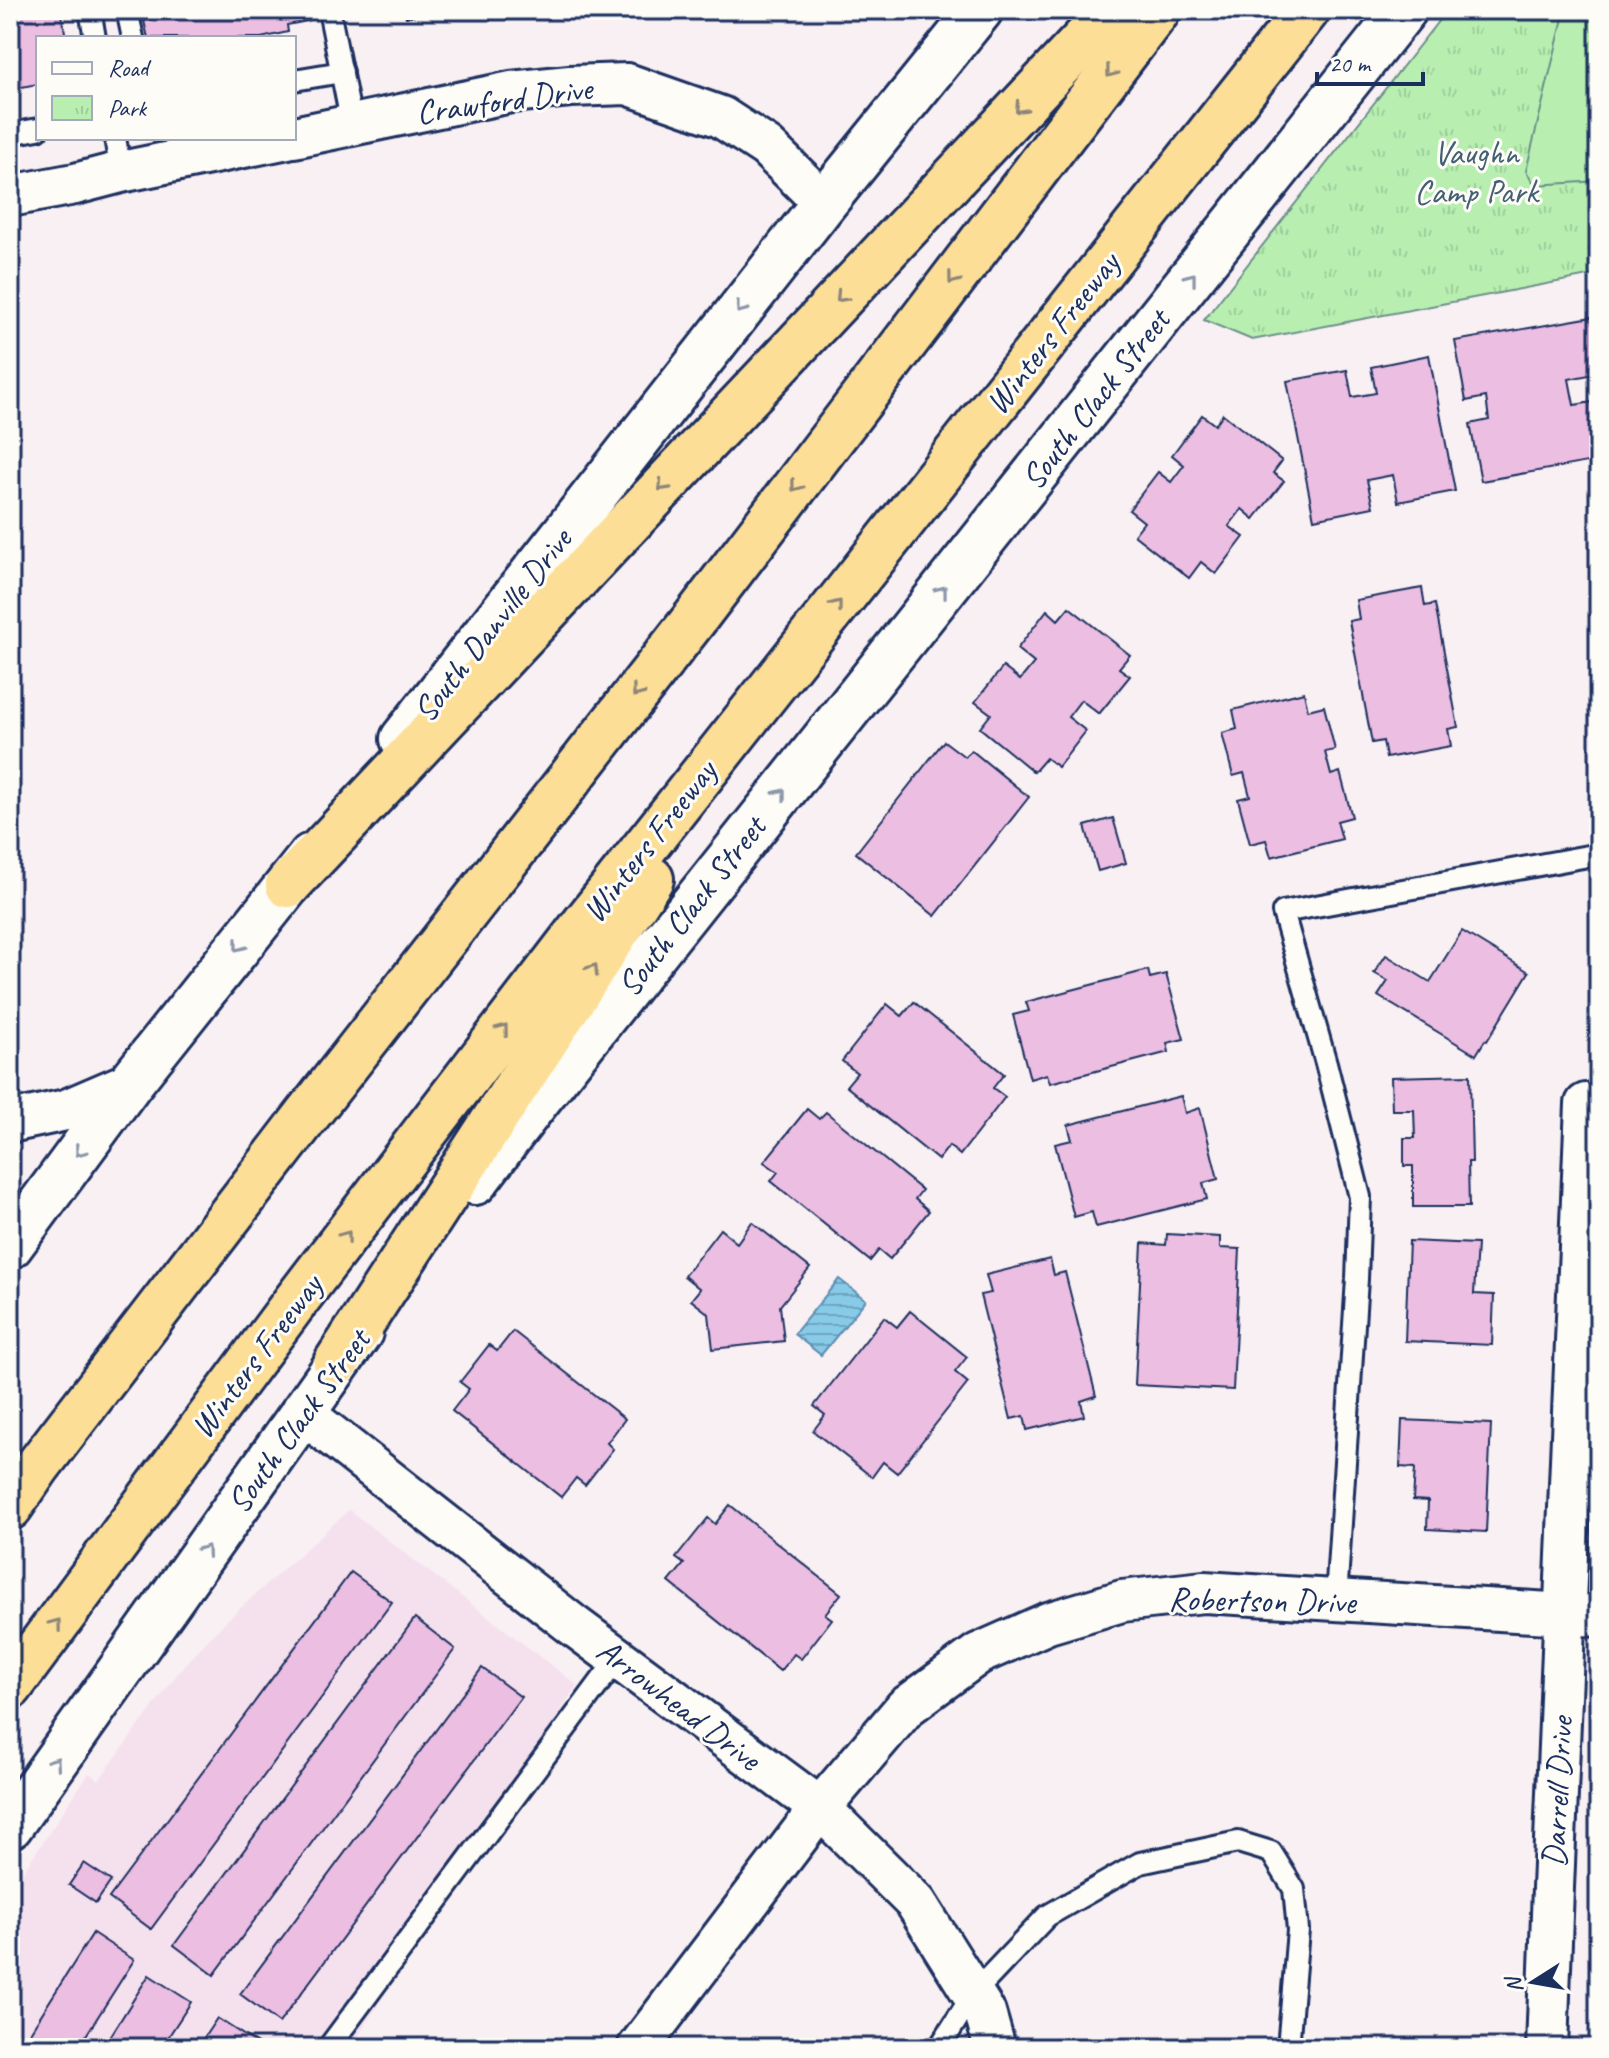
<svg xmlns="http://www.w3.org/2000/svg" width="1609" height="2058" font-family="Caveat,sans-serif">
	<defs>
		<pattern id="park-tufts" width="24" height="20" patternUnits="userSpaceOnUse" patternTransform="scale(2)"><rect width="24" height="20" fill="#b8efb1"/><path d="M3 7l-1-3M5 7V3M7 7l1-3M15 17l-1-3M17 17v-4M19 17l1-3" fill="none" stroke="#9ecd9b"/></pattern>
		<pattern id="water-rules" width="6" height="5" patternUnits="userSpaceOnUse" patternTransform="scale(2)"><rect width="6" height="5" fill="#87cbe8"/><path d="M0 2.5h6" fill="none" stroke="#6ea5bf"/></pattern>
	</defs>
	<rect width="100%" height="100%" fill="#f9f0f3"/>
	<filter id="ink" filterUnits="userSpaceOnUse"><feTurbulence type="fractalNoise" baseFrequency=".0125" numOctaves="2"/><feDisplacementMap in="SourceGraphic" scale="16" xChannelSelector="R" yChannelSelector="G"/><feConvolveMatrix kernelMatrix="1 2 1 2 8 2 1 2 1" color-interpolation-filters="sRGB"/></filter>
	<g filter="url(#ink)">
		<path fill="#f5e1ee" d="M349 1510 577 1685 351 2048H10V1891L89 1773 99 1780 184 1665 226 1621Z"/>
		<path fill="url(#park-tufts)" stroke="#6a8f88" stroke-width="2" d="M1447 10H1599V274L1252 340 1204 320Z"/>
		<path fill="#b8efb1" stroke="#6a8f88" stroke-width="2" d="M1565 10H1599V181L1535 185 1526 171Z"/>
		<path fill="url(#water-rules)" stroke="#5c8db1" stroke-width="2" d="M839 1279 866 1300 821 1355 794 1334Z"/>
		<g fill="#ebbee2" stroke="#1b2f5e" stroke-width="2">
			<path d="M10 10H61L66 38H38V84L10 89Z"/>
			<path d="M152 10H306L308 21 287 25 288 32 261 38H148L144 21 154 19Z"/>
			<path d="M404 10H439L406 17Z"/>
			<path d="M1592 317 1599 357V373L1569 379 1574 405 1599 401V460L1481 481 1470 424 1489 420 1486 397 1466 401 1455 341Z"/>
			<path d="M1429 355 1455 491 1398 502 1393 475 1367 480 1373 507 1314 519 1287 381 1347 370 1352 397 1376 393 1371 367Z"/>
			<path d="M1223 414 1282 461 1273 473 1284 481 1254 519 1242 509 1229 526 1244 537 1216 574 1201 562 1189 578 1134 535 1144 522 1129 510 1158 472 1171 482 1184 465 1172 455 1202 415 1215 425Z"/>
			<path d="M1422 588 1425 606 1435 604 1458 727 1448 729 1451 746 1386 758 1383 741 1372 743 1349 621 1359 619 1356 600Z"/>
			<path d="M1069 607 1130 655 1119 668 1130 676 1099 714 1081 700 1068 717 1086 731 1058 767 1046 758 1034 772 980 728 991 714 975 702 1003 667 1020 680 1034 663 1017 649 1047 610 1058 620Z"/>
			<path d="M1304 692 1308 710 1324 706 1335 750 1325 752 1331 775 1340 772 1352 817 1337 821 1342 839 1271 857 1266 840 1250 844 1238 799 1250 796 1244 773 1233 776 1222 733 1237 729 1233 710Z"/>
			<path d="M944 741 965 757 971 750 1029 797 935 916 856 853Z"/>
			<path d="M1113 818 1126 863 1098 871 1085 826Z"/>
			<path d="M1462 931 1529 972 1487 1041 1485 1040 1476 1055 1378 996 1388 981 1374 973 1386 955 1430 982Z"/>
			<path d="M1148 970 1150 978 1166 974 1184 1039 1167 1043 1169 1052 1050 1083 1047 1074 1030 1079 1013 1015 1029 1011 1026 1002Z"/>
			<path d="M914 1002 1004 1074 993 1088 1005 1097 960 1155 949 1146 938 1160 846 1086 857 1073 842 1061 887 1004 902 1016Z"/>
			<path d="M1470 1075 1472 1162H1468L1469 1207H1413V1166H1404V1138H1415L1414 1110H1392L1391 1077Z"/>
			<path d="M1181 1096 1185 1113 1200 1108 1218 1179 1203 1183 1207 1199 1096 1227 1092 1212 1074 1217 1055 1144 1072 1140 1068 1125Z"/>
			<path d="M807 1109 819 1119 826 1112 922 1190 915 1199 929 1211 890 1259 879 1250 870 1261 771 1181 778 1172 764 1162Z"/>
			<path d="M752 1222 810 1268 780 1306 784 1341 713 1349 709 1314 691 1300 700 1289 684 1276 720 1229 737 1243Z"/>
			<path d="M1167 1234 1220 1237V1248L1240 1249 1233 1390 1135 1385 1142 1243 1166 1245Z"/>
			<path d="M1409 1241 1477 1244 1474 1294 1494 1295 1492 1345 1405 1341Z"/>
			<path d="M1050 1259 1054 1275 1065 1272 1096 1396 1081 1401 1084 1416 1027 1430 1024 1416 1011 1419 980 1295 991 1293 986 1275Z"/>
			<path d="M910 1311 967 1357 955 1372 968 1383 897 1473 883 1462 872 1477 813 1431 825 1415 814 1406 884 1317 897 1327Z"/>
			<path d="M513 1331 625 1419 607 1443 613 1449 585 1485 576 1478 561 1497 452 1411 469 1389 460 1382 489 1345 497 1351Z"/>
			<path d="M1402 1420 1491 1424 1486 1532 1427 1529 1428 1501 1413 1500 1415 1468 1400 1467Z"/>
			<path d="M730 1505 841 1594 825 1614 832 1619 801 1659 794 1654 780 1671 669 1582 684 1564 676 1558 708 1518 715 1524Z"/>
			<path d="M351 1572 392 1602 151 1929 109 1898Z"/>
			<path d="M415 1618 455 1649 214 1975 174 1945Z"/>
			<path d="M482 1668 521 1697 279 2023 240 1994Z"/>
			<path d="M84 1863 111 1881 96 1903 69 1885Z"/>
			<path d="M93 1933 134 1960 78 2048H20Z"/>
			<path d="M149 1975 191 2002 161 2048H103Z"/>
			<path d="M217 2018 259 2045 257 2048H197Z"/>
		</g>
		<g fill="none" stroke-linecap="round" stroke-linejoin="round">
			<defs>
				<g id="lane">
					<path d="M90 10 95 38"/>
					<path d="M127 10 133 38"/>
					<path d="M329 10 352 125"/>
					<path d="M294 80 342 72"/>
					<path d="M10 134 38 129"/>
					<path d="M115 138 121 172"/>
					<path d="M1336 1599 1357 1279 1360 1197 1326 1063 1283 912 1599 854"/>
					<path d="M328 2048 618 1658"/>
					<path d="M939 2048 973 1994 1047 1916 1140 1863 1238 1842 1271 1852 1294 1889 1298 1930 1288 2048"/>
				</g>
				<g id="street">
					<path d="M294 137 511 92 570 86 627 84 721 117 767 147 824 203"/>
					<path d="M10 196 75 184 121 172 288 138"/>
					<path d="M10 1122 66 1110 131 1082"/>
					<path d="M303 1413 573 1625 820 1808 916 1903 985 2013 995 2048"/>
					<path d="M638 2048 820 1808 906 1707 978 1654 1048 1623 1122 1601 1204 1592 1599 1616"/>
					<path d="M1547 2048 1553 1888 1586 1104"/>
				</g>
				<g id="secondary">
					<path d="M403 739 824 203 980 10"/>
					<path d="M475 1182 536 1102 1404 10"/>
					<path d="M10 1246 131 1082 311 856"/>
					<path d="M10 1826 360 1332"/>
				</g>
				<g id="highway">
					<path d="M288 885 1112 10"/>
					<path d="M336 1363 651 879"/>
					<path d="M10 1507 38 1466 305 1118 693 621 1158 10"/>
					<path d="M10 1687 295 1302 585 923 1307 10"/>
				</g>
			</defs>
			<use href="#lane" stroke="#1b2f5e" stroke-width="26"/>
			<use href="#street" stroke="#1b2f5e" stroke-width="46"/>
			<use href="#secondary" stroke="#1b2f5e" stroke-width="50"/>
			<use href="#highway" stroke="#1b2f5e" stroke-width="50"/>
			<use href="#lane" stroke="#fdfcf7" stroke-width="20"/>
			<use href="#street" stroke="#fdfcf7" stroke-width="40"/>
			<use href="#secondary" stroke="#fdfcf7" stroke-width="44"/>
			<use href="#highway" stroke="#fdde96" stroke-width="44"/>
		</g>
		<defs><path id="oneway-chevron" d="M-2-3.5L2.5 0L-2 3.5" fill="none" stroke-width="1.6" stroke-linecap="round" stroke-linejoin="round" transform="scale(2)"/></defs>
		<g stroke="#8c867a">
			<use href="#oneway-chevron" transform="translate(1111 72) rotate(127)"/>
			<use href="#oneway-chevron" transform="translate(1020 108) rotate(133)"/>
			<use href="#oneway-chevron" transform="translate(953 279) rotate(127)"/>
			<use href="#oneway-chevron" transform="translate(841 297) rotate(133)"/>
			<use href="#oneway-chevron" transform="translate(663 486) rotate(133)"/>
			<use href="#oneway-chevron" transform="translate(796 486) rotate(127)"/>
			<use href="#oneway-chevron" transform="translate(837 605) rotate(-52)"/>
			<use href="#oneway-chevron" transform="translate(637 692) rotate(128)"/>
			<use href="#oneway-chevron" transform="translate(593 969) rotate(-57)"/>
			<use href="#oneway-chevron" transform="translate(503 1029) rotate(-53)"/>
			<use href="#oneway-chevron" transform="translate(346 1236) rotate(-53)"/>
			<use href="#oneway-chevron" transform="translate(56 1624) rotate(-53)"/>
		</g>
		<g stroke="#8c96aa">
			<use href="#oneway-chevron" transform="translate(1191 278) rotate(-52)"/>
			<use href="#oneway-chevron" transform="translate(741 308) rotate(128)"/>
			<use href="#oneway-chevron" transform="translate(942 591) rotate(-52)"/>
			<use href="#oneway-chevron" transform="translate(781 794) rotate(-52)"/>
			<use href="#oneway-chevron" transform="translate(239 946) rotate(128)"/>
			<use href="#oneway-chevron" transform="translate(80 1151) rotate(127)"/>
			<use href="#oneway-chevron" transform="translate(205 1550) rotate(-55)"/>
			<use href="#oneway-chevron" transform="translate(55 1762) rotate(-55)"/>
		</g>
	</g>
	<g text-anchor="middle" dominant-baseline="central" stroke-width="6" stroke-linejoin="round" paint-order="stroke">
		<g font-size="34" fill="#1b2f5e" stroke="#fdfcf7">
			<text transform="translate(504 100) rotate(-8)">Crawford Drive</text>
			<text transform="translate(1052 333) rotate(-52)">Winters Freeway</text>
			<text transform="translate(1095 399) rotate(-52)">South Clack Street</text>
			<text transform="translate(492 625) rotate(-52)">South Danville Drive</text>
			<text transform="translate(649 841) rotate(-52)">Winters Freeway</text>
			<text transform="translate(691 906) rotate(-52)">South Clack Street</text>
			<text transform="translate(256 1356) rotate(-53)">Winters Freeway</text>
			<text transform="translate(298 1421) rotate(-54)">South Clack Street</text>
			<text transform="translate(1262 1600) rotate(1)">Robertson Drive</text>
			<text transform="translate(679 1704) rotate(37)">Arrowhead Drive</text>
			<text transform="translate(1557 1792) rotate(-87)">Darrell Drive</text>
		</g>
		<g font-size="34" fill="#425f73" stroke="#fdfcf7">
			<text x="1476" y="152">Vaughn<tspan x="1476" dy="39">Camp Park</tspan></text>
		</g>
	</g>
	<rect width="1609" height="2058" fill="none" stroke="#fdfcf7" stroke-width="40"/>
	<rect x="20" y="20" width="1569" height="2018" fill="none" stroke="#1b2f5e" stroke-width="3" filter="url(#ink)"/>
	<rect x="36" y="36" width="260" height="104" fill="#fdfcf7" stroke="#a3aaba" stroke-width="2"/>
	<rect x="52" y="62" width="40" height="12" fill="#fdfcf7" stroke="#a3aaba" stroke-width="2"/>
	<text x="108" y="76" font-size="24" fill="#1b2f5e">Road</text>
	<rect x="52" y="96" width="40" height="24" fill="url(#park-tufts)" stroke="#a3aaba" stroke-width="2"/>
	<text x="108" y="116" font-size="24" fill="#1b2f5e">Park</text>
	<g transform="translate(1533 1982) rotate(259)" stroke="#fdfcf7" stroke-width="6" paint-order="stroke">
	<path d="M0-6L14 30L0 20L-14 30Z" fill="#1b2f5e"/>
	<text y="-12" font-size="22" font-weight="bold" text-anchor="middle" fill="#1b2f5e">N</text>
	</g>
	<path d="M1317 72v12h106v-12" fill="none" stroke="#1b2f5e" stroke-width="4"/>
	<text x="1329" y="72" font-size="24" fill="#1b2f5e" stroke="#fdfcf7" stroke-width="6" paint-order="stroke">20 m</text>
</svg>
